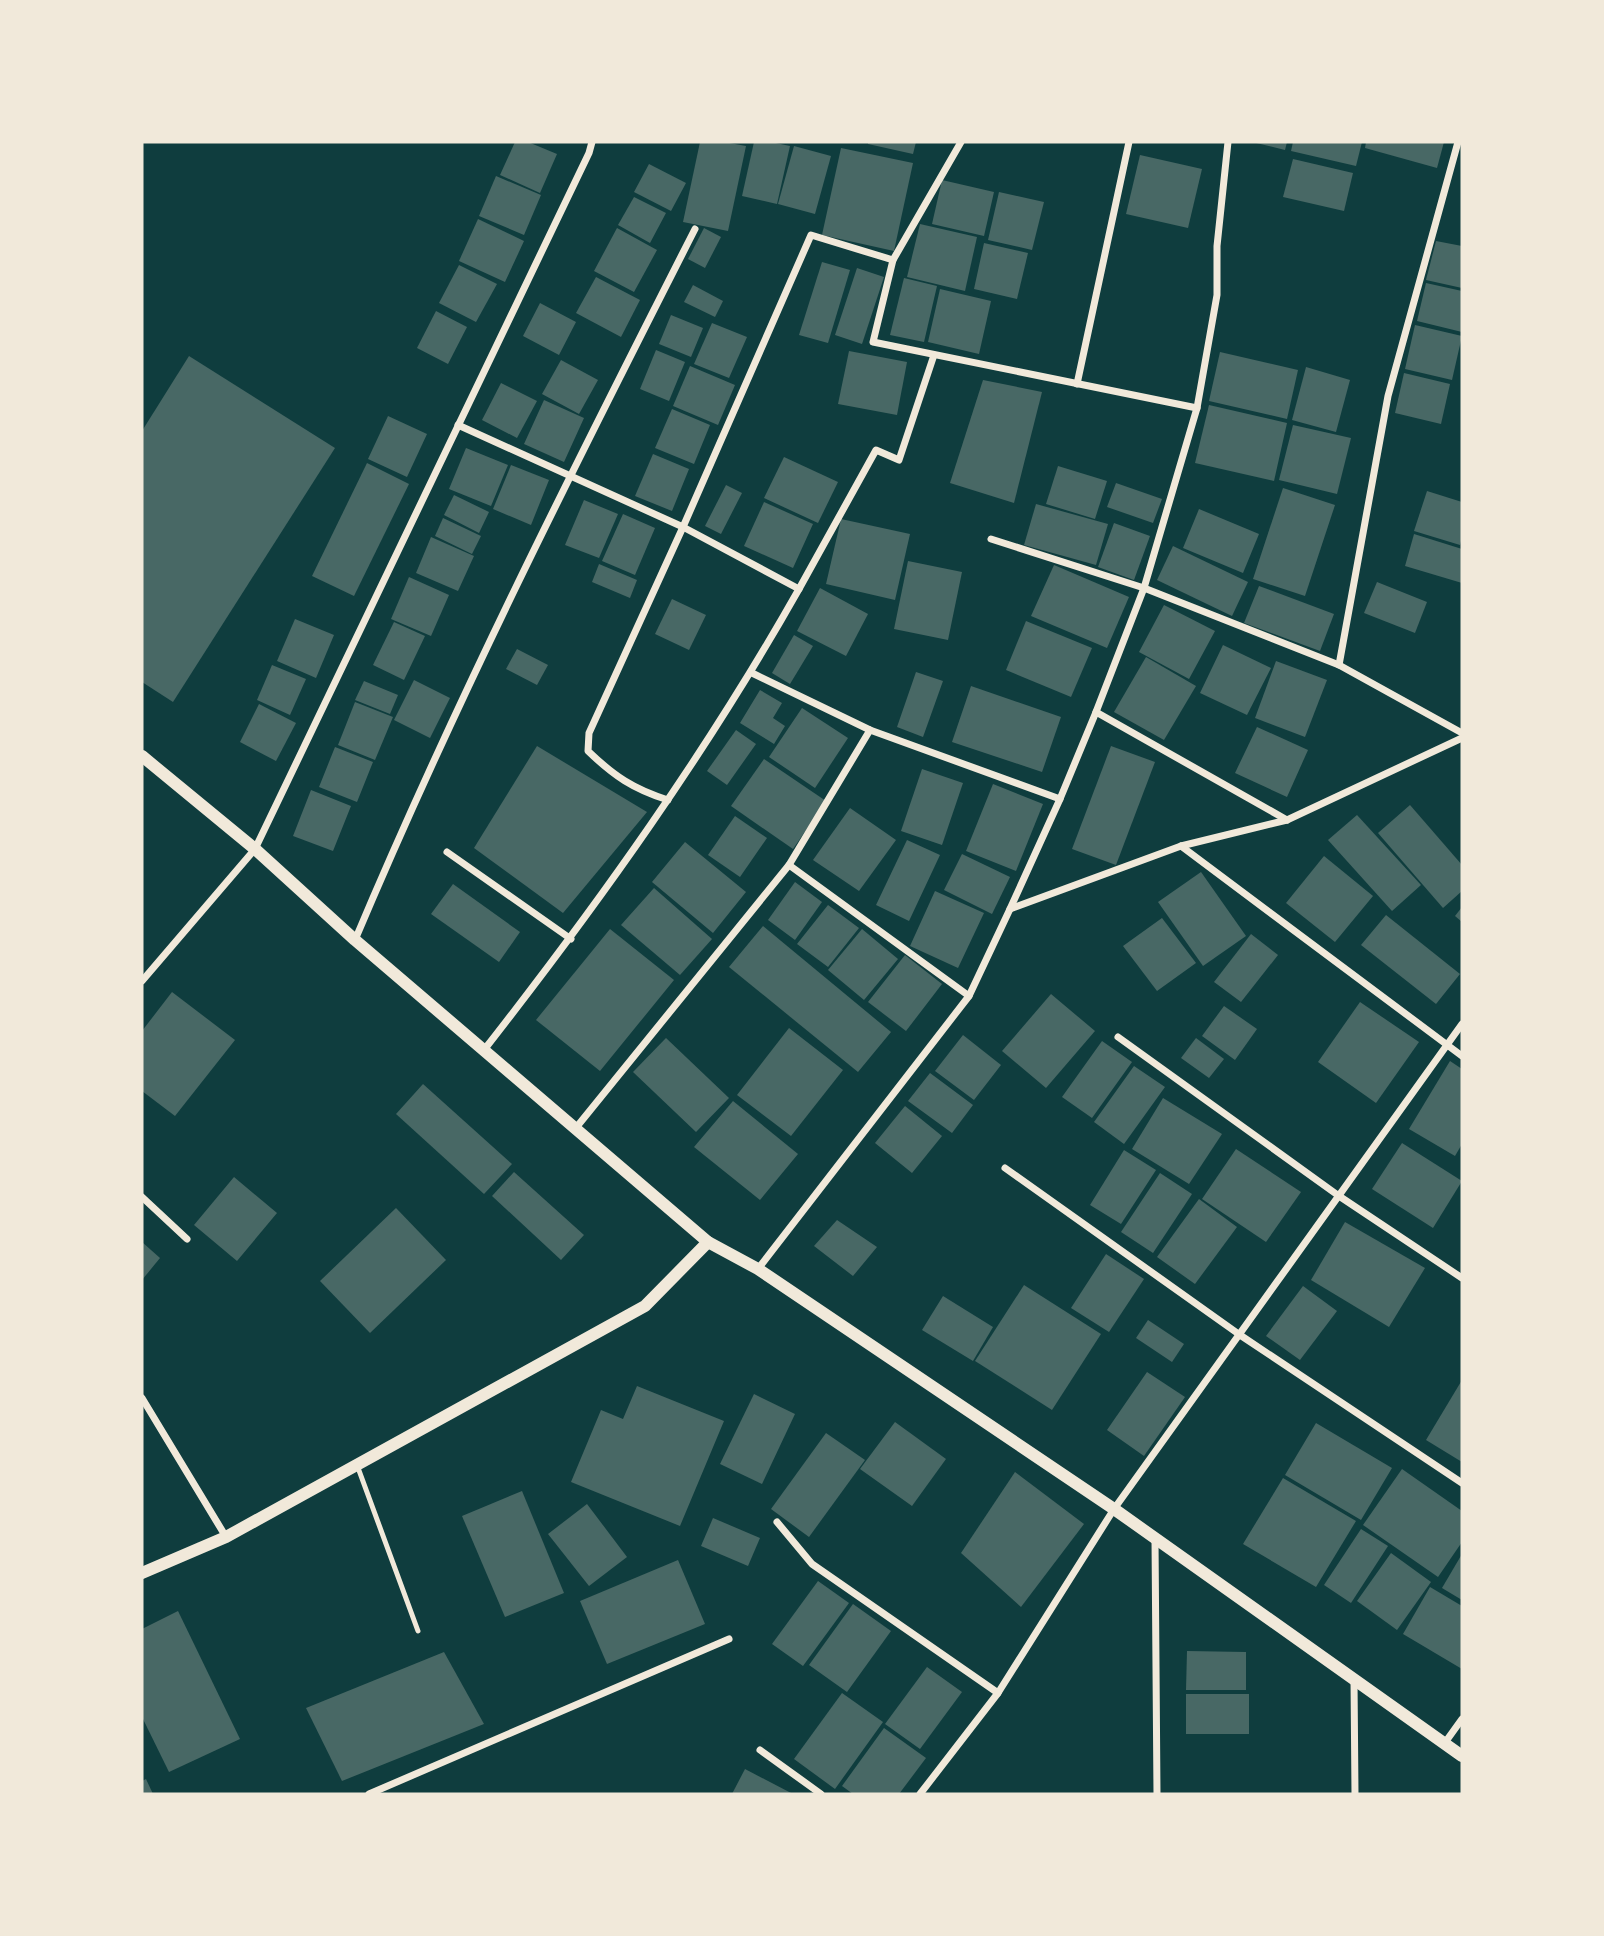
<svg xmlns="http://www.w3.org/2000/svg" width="1604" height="1936" font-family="'Noto Sans',sans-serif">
	<rect width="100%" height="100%" fill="#0f3d3e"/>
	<g fill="#486865">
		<path d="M515 142H528L557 154 540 193 500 175Z"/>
		<path d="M700 142H724L746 146 728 231 683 222Z"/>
		<path d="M754 142H771L790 146 777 204 742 196Z"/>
		<path d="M868 142H916L913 154 868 144Z"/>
		<path d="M1252 142H1287L1285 150Z"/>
		<path d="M1293 142H1362L1356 166 1291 151Z"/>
		<path d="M1366 142H1444L1437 168 1365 148Z"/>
		<path d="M794 146 831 156 815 214 778 204Z"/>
		<path d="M841 148 913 163 894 251 822 235Z"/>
		<path d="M1140 155 1202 169 1188 228 1126 214Z"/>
		<path d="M1293 159 1353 173 1344 211 1283 197Z"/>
		<path d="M649 164 686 183 671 211 634 192Z"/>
		<path d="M496 176 541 195 524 235 479 216Z"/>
		<path d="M942 180 994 192 984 236 932 224Z"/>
		<path d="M999 192 1044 202 1032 250 988 240Z"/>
		<path d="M634 197 666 213 650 243 618 225Z"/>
		<path d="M478 219 524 241 505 282 459 261Z"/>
		<path d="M920 224 977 237 965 291 907 277Z"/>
		<path d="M617 228 657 250 634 292 594 271Z"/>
		<path d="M704 228 721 237 705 268 688 259Z"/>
		<path d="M1436 241 1462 246V288L1426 280Z"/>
		<path d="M984 243 1028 253 1017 299 974 289Z"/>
		<path d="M822 262 850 270 828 343 799 335Z"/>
		<path d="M459 265 497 284 476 322 439 303Z"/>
		<path d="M857 268 884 277 862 344 835 335Z"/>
		<path d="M596 277 640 300 621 337 576 313Z"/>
		<path d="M904 278 937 286 924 342 890 335Z"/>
		<path d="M1426 283 1462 291V332L1417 321Z"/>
		<path d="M693 285 723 301 715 317 684 302Z"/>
		<path d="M940 289 991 301 979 354 928 342Z"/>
		<path d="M540 303 576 322 559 355 523 336Z"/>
		<path d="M436 311 467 327 448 364 417 348Z"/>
		<path d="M671 315 703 328 691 357 659 344Z"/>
		<path d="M712 323 747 337 729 378 694 364Z"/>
		<path d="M1415 325 1462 336 1452 380 1405 369Z"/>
		<path d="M656 350 685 362 669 401 640 389Z"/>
		<path d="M849 351 907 362 897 415 838 404Z"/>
		<path d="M1220 352 1298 370 1287 419 1209 401Z"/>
		<path d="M189 356 335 448 173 702 142 682V431Z"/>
		<path d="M561 360 598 380 579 414 542 394Z"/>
		<path d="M690 366 735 385 718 425 673 406Z"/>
		<path d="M1306 367 1350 380 1336 432 1292 420Z"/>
		<path d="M1404 373 1450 384 1441 424 1395 413Z"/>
		<path d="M983 380 1042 392 1014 503 950 483Z"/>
		<path d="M501 383 537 401 517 438 482 420Z"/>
		<path d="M544 400 584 418 564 462 524 444Z"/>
		<path d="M1209 405 1287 423 1274 481 1195 463Z"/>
		<path d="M672 409 710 425 694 464 655 448Z"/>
		<path d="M388 416 427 434 407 477 368 459Z"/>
		<path d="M1293 425 1351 438 1337 494 1279 480Z"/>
		<path d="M466 448 508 465 491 506 449 489Z"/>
		<path d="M653 454 689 469 672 511 635 496Z"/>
		<path d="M784 457 838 482 818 523 764 498Z"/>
		<path d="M367 463 409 484 354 596 312 576Z"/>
		<path d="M511 465 549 480 531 525 493 509Z"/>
		<path d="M1058 466 1107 481 1095 519 1046 504Z"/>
		<path d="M1116 483 1162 499 1153 523 1107 507Z"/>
		<path d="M726 485 742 493 721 534 705 526Z"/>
		<path d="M1283 488 1335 505 1305 596 1253 579Z"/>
		<path d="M1427 491 1462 502V537L1460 545 1414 531Z"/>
		<path d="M454 495 489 512 479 533 444 515Z"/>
		<path d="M584 500 618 514 599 558 565 545Z"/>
		<path d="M764 502 813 524 793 568 744 546Z"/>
		<path d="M1036 504 1108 524 1096 565 1024 545Z"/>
		<path d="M1199 509 1259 534 1243 573 1183 548Z"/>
		<path d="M623 514 655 528 635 575 602 561Z"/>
		<path d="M443 518 481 536 472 554 435 536Z"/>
		<path d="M841 519 910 534 895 600 826 584Z"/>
		<path d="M1114 523 1150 536 1134 580 1098 567Z"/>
		<path d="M1414 534 1462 549V583L1405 566Z"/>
		<path d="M431 537 474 556 458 591 416 573Z"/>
		<path d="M1173 546 1248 582 1232 616 1157 580Z"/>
		<path d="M908 561 962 572 948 640 894 629Z"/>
		<path d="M599 564 637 580 630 598 592 582Z"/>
		<path d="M1054 565 1129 597 1107 648 1031 616Z"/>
		<path d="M409 577 449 595 431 636 391 619Z"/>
		<path d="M1377 582 1427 602 1415 633 1364 613Z"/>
		<path d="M1259 586 1334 614 1320 651 1244 623Z"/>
		<path d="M820 588 868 614 846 656 797 631Z"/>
		<path d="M672 599 706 615 689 650 655 634Z"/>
		<path d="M1164 605 1215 631 1189 679 1139 652Z"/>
		<path d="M295 619 334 635 316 678 277 661Z"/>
		<path d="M1026 621 1092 648 1071 697 1006 670Z"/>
		<path d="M394 622 425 636 404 680 373 665Z"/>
		<path d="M794 635 813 646 790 684 772 673Z"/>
		<path d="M1223 645 1271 668 1247 715 1200 693Z"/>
		<path d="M517 649 548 665 537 685 506 669Z"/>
		<path d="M1146 657 1196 686 1164 740 1114 712Z"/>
		<path d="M1276 661 1327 680 1305 737 1255 718Z"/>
		<path d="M272 665 306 679 290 715 257 700Z"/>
		<path d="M916 672 943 681 923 737 897 727Z"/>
		<path d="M414 680 450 698 430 738 394 720Z"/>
		<path d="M364 681 398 695 390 714 355 700Z"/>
		<path d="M971 686 1061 717 1042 772 952 742Z"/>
		<path d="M760 690 782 703 773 718 785 726 774 744 740 723Z"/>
		<path d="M355 702 393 717 375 760 338 745Z"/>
		<path d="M259 704 296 723 276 761 240 742Z"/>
		<path d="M802 708 848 738 815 788 769 757Z"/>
		<path d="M1257 727 1308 750 1287 797 1235 773Z"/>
		<path d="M736 730 756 744 727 785 707 771Z"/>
		<path d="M537 746 647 812 563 913 474 848Z"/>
		<path d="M1111 746 1155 762 1116 865 1072 849Z"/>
		<path d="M335 747 373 762 357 802 319 787Z"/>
		<path d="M764 759 826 801 793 849 731 806Z"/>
		<path d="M922 769 963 783 942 845 901 831Z"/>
		<path d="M993 784 1043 804 1016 871 966 851Z"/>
		<path d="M311 790 351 806 333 851 293 836Z"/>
		<path d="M1410 805 1462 865V891L1443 908 1378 833Z"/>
		<path d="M850 808 896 840 859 891 813 860Z"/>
		<path d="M1357 815 1421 885 1392 911 1328 840Z"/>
		<path d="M735 816 767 838 740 877 708 855Z"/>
		<path d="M907 840 940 855 909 921 876 905Z"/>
		<path d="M685 842 746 892 713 933 652 882Z"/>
		<path d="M962 854 1010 877 992 914 944 890Z"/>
		<path d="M1324 856 1373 896 1335 942 1286 903Z"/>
		<path d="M1201 872 1246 936 1203 966 1158 902Z"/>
		<path d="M795 882 822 902 795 940 768 920Z"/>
		<path d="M453 884 520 932 499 962 431 914Z"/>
		<path d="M654 888 712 939 680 975 621 925Z"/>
		<path d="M935 891 984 913 958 968 910 946Z"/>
		<path d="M828 905 859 928 828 967 797 944Z"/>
		<path d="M1462 907V922L1455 916Z"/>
		<path d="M1386 915 1460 974 1436 1004 1361 945Z"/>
		<path d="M1162 918 1196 963 1157 991 1123 946Z"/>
		<path d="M763 926 891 1032 858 1072 729 967Z"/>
		<path d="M610 929 674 980 600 1071 536 1020Z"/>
		<path d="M862 929 898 959 864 1000 828 970Z"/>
		<path d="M1251 934 1278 955 1241 1002 1214 982Z"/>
		<path d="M905 955 942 984 906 1031 868 1002Z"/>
		<path d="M172 992 235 1040 175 1116 142 1091V1031Z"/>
		<path d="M1051 994 1095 1031 1046 1088 1002 1051Z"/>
		<path d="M1360 1002 1419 1042 1376 1103 1318 1062Z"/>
		<path d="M1224 1006 1257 1029 1235 1060 1202 1036Z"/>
		<path d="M789 1028 843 1070 791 1136 737 1095Z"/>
		<path d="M963 1035 1001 1065 974 1100 935 1071Z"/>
		<path d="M666 1038 729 1098 696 1132 633 1072Z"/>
		<path d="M1196 1038 1224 1059 1209 1078 1181 1058Z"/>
		<path d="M1102 1041 1132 1062 1092 1118 1062 1097Z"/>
		<path d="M1450 1061 1462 1069V1144L1455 1156 1409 1129Z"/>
		<path d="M1134 1066 1165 1087 1124 1144 1094 1122Z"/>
		<path d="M930 1073 973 1105 952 1133 908 1101Z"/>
		<path d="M423 1084 512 1164 484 1194 396 1114Z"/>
		<path d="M1163 1098 1222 1134 1189 1184 1132 1149Z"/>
		<path d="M733 1101 798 1154 760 1200 694 1147Z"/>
		<path d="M905 1106 942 1136 912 1173 875 1143Z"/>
		<path d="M1402 1143 1462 1181 1433 1228 1372 1189Z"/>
		<path d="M1236 1149 1301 1192 1266 1242 1202 1199Z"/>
		<path d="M1124 1150 1156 1170 1121 1224 1090 1205Z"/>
		<path d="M514 1172 584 1235 561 1260 492 1196Z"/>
		<path d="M1160 1173 1192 1194 1153 1253 1121 1232Z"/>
		<path d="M234 1177 277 1213 237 1261 194 1225Z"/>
		<path d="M1199 1199 1237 1227 1195 1284 1157 1257Z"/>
		<path d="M396 1208 446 1260 370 1333 320 1281Z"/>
		<path d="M837 1220 877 1247 853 1276 814 1246Z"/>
		<path d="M1345 1222 1425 1268 1389 1327 1311 1280Z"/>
		<path d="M142 1242 160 1258 142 1280Z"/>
		<path d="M1106 1254 1144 1279 1109 1332 1071 1308Z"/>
		<path d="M1024 1285 1101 1334 1052 1410 975 1361Z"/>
		<path d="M1303 1286 1337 1311 1300 1360 1266 1336Z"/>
		<path d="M943 1296 993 1327 973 1361 922 1330Z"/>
		<path d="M1148 1320 1184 1344 1172 1362 1136 1338Z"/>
		<path d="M1147 1372 1185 1397 1144 1456 1107 1430Z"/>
		<path d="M1462 1380V1462L1426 1440Z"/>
		<path d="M637 1386 724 1421 680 1526 571 1482 601 1410 623 1419Z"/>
		<path d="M754 1394 795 1414 762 1484 720 1464Z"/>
		<path d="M895 1422 946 1459 912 1506 860 1469Z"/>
		<path d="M1316 1423 1392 1468 1361 1520 1285 1475Z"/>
		<path d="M826 1433 865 1460 809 1537 771 1509Z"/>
		<path d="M1402 1469 1462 1511V1542L1438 1577 1363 1525Z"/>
		<path d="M1015 1472 1084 1524 1021 1607 961 1553Z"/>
		<path d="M1283 1478 1356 1521 1316 1587 1243 1544Z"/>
		<path d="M522 1491 564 1593 505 1617 462 1516Z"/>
		<path d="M587 1504 627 1557 589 1586 548 1534Z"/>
		<path d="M713 1518 760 1538 748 1566 701 1546Z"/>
		<path d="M1361 1529 1388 1546 1351 1603 1324 1585Z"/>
		<path d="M1391 1553 1431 1582 1397 1630 1357 1601Z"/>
		<path d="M1462 1554V1600L1442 1588Z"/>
		<path d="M678 1560 705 1624 607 1664 580 1601Z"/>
		<path d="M818 1581 849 1603 803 1666 772 1644Z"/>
		<path d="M1430 1587 1462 1606V1669L1403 1634Z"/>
		<path d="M853 1604 891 1631 847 1692 809 1665Z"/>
		<path d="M178 1611 240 1739 169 1772 142 1717V1629Z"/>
		<path d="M1187 1651 1246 1652V1690H1186Z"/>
		<path d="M444 1652 484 1724 342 1781 306 1708Z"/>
		<path d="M927 1667 962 1692 920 1749 885 1724Z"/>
		<path d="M842 1693 883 1722 835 1789 794 1759Z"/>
		<rect x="1186" y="1694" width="63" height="40"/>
		<path d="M884 1728 926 1758 899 1794H853L842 1786Z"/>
		<path d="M745 1769 793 1794H732Z"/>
		<path d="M146 1779 153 1794H142V1781Z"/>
	</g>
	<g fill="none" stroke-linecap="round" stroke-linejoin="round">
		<path stroke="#f1e9da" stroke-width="5" d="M357 1465 418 1631"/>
		<g stroke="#f1e9da" stroke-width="7">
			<path d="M893 260 873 342 1197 408"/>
			<path d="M1077 384 1129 142"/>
			<path d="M458 425 683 527 799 589C707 752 599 903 484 1050"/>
			<path d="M991 539 1144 588 1339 665 1462 733"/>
			<path d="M799 589 876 450 899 460 934 355"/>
			<path d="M1339 665 1388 396 1458 142"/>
			<path d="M752 673 870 730 1060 799 1010 909"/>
			<path d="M1096 712 1144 588 1197 408 1217 295V246L1228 142"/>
			<path d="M1060 799 1096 712 1287 820"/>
			<path d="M668 800C633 789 614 776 588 751L589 733 683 527 811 235 893 260 961 142"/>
			<path d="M1181 846 1462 1056"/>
			<path d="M447 852 571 939"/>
			<path d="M789 865 969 996"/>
			<path d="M355 940C457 698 576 463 695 229"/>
			<path d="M142 981 255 849 589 153 592 142"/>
			<path d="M1118 1037 1339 1196 1462 1278"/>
			<path d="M575 1129 789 865 870 730"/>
			<path d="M1005 1168 1240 1335 1462 1483"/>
			<path d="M142 1197 187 1239"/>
			<path d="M758 1269 969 996 1010 909 1181 846 1287 820 1462 738"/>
			<path d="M142 1398 226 1537"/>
			<path d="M777 1522 812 1564 998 1693"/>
			<path d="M1155 1539 1157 1794"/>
			<path d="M1354 1680 1355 1794"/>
			<path d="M1444 1744 1462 1719"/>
			<path d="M760 1750 821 1794"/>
			<path d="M369 1794 729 1639"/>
			<path d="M920 1794 998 1693 1114 1509 1462 1024"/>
		</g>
		<g stroke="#f1e9da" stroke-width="12">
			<path d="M142 756 255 849 355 940 708 1242 758 1269 1114 1509 1462 1756"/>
			<path d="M142 1573 226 1537 645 1306 708 1242"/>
		</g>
	</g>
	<rect width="1604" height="1936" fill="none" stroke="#f1e9da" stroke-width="287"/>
</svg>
